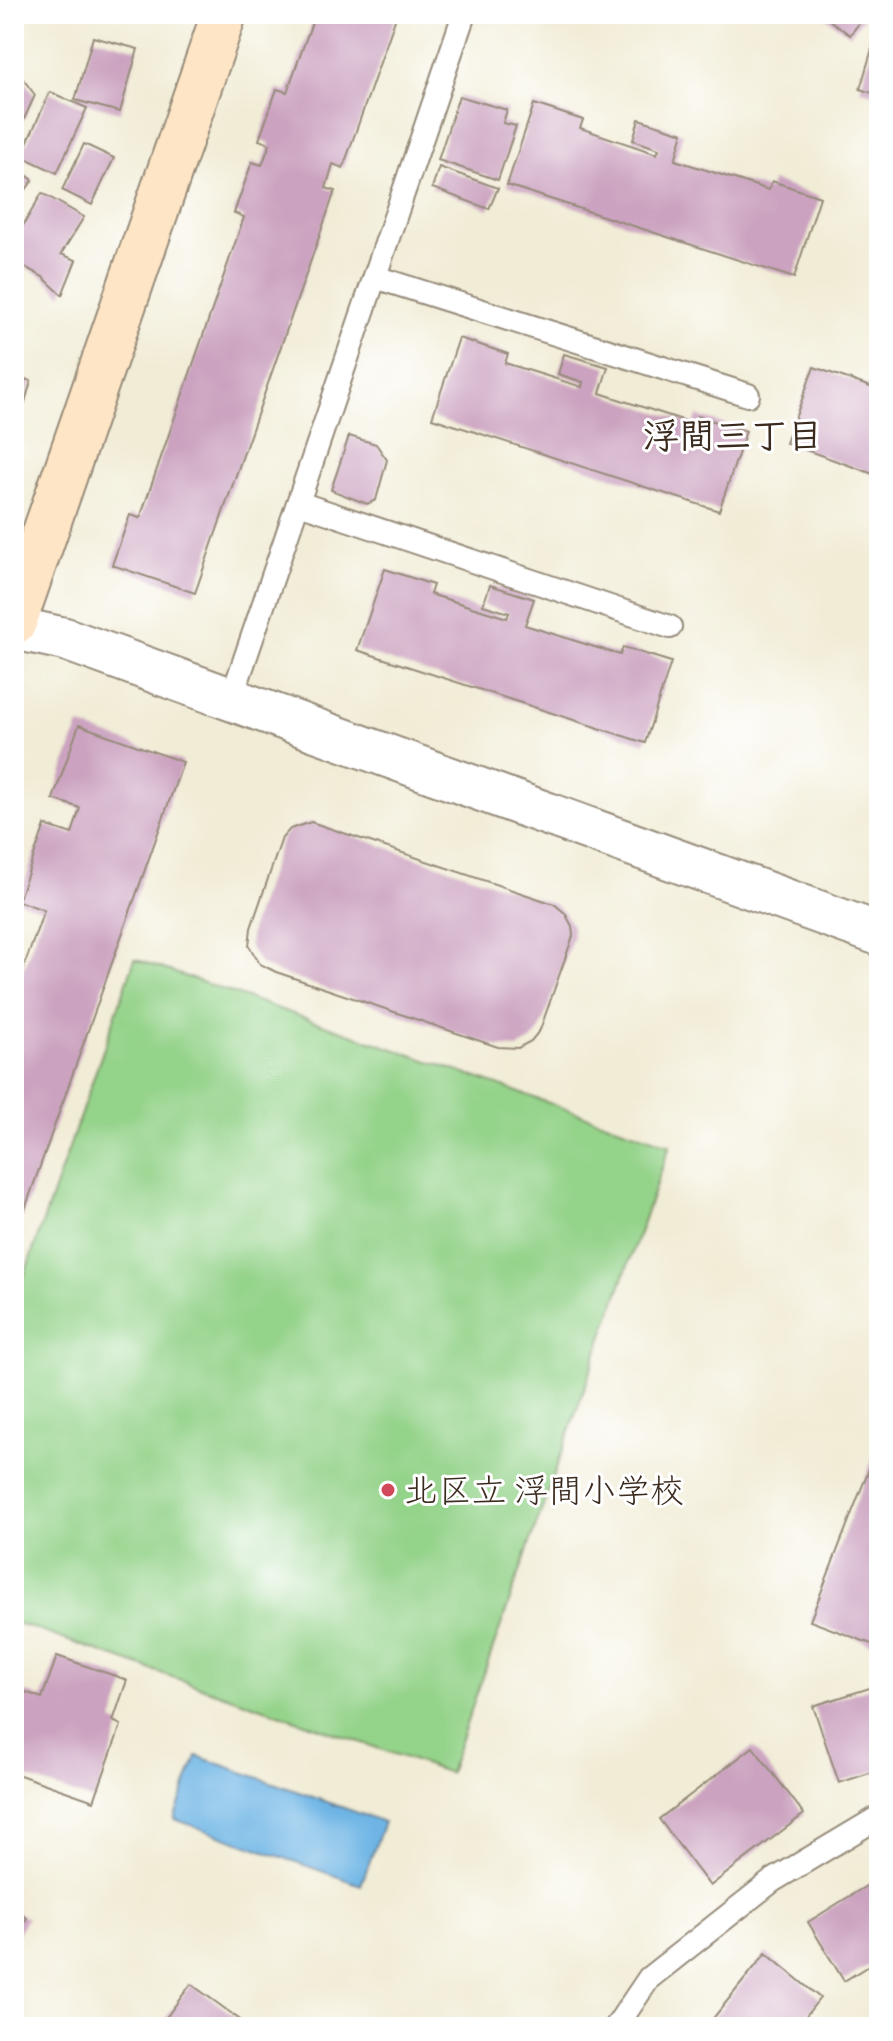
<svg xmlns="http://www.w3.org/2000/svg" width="893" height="2041" font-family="Caveat,'Klee One',sans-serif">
	<rect width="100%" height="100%" fill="#fff"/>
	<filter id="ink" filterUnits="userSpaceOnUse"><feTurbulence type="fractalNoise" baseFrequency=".0125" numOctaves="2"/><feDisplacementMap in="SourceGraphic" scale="16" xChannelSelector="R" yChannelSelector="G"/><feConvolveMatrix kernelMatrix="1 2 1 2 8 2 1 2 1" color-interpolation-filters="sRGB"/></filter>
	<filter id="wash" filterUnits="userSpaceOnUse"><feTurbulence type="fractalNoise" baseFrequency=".006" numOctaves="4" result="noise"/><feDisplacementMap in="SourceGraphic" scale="32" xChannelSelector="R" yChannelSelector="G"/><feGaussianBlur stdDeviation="1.8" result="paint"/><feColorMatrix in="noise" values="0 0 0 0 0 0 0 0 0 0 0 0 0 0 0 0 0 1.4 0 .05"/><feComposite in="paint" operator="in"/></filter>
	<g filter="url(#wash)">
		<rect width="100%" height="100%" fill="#f1ecd5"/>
		<path fill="#94d38a" stroke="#687e54" stroke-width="2" d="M135 959 670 1145 449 1773 14 1622V1305Z"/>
		<path fill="#6eb5e5" stroke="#547082" stroke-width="2" d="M197 1756 384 1822 361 1885 174 1819Z"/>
		<g id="blocks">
			<g fill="#cba2bf">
				<path d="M315 14H397L343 168 333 164 326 188 335 191 195 593 112 565 130 515 140 518 244 217 234 213 252 162 262 165 270 144 259 140 277 89 287 92Z"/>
				<path d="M821 14H866L850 35Z"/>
				<path d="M878 29 879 90 878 95 860 89Z"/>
				<path d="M93 37 138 49 120 112 75 100Z"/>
				<path d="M14 67 35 95 14 141Z"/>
				<path d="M50 92 87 108 57 173 21 156Z"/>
				<path d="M459 96 507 110 503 123 516 126 498 180 438 160Z"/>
				<path d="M534 104 583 120 580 128 657 154 659 149 633 140 639 119 683 133 675 160 769 190 772 181 820 197 794 278 507 185Z"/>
				<path d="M84 144 114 158 92 205 62 190Z"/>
				<path d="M14 166 33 180 14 206Z"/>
				<path d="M439 167 498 188 489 209 432 188Z"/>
				<path d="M42 193 84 217 61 254 76 260 62 295 43 277 14 261V241Z"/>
				<path d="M459 338 508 354 505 363 582 387 583 382 558 374 564 354 608 367 600 393 694 424 697 416 746 431 719 511 432 418Z"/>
				<path d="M814 367 879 390V476L786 443Z"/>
				<path d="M14 376 31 381 15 437H14Z"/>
				<path d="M349 436 376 444 387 460 376 500 367 504 331 490Z"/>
				<path d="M385 569 433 585 430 594 507 618 509 613 483 605 490 585 534 599 525 625 620 655 623 647 671 662 645 743 357 650Z"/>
				<path d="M79 725 183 762 14 1240V995L44 910 18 901 45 825 72 834 80 808 53 799Z"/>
				<path d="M311 822 554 904 565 913 572 926 573 936 540 1030 531 1041 518 1048 498 1047 276 972 260 964 249 946 251 928 282 838 290 829Z"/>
				<path d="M879 1443V1631L874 1645 810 1621Z"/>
				<path d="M57 1656 127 1680 113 1721 121 1725 94 1801 14 1773V1688L42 1698Z"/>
				<path d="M879 1685V1770L839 1783 813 1706Z"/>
				<path d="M753 1747 804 1814 710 1886 659 1819Z"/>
				<path d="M879 1878V1959L844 1981 808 1922Z"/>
				<path d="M14 1910 27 1918 14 1939Z"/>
				<path d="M766 1953 820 1998 797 2027H706Z"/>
				<path d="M191 1984 243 2022 239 2027H159Z"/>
			</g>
		</g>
	</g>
	<g filter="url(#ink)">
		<use href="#blocks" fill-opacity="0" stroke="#968b7a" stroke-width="2"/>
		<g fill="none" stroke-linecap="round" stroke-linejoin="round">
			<defs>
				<g id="lane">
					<path d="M375 277 748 395"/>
					<path d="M299 503 670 627"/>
					<path d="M231 700 464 14"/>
					<path d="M616 2027 649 1978 772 1881 879 1817"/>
				</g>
				<path id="street" d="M14 628 65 639 879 934"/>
				<path id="secondary" d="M14 622 224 14"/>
			</defs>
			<use href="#lane" stroke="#968b7a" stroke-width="26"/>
			<use href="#street" stroke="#968b7a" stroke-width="46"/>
			<use href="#secondary" stroke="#968b7a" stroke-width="48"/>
			<use href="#lane" stroke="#fff" stroke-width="22"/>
			<use href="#street" stroke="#fff" stroke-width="42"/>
			<use href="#secondary" stroke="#fee5c5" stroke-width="44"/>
		</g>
	</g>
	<circle fill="#d1495b" stroke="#fff" stroke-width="3" cx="388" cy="1490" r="8"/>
	<g text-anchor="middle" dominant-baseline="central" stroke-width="6" stroke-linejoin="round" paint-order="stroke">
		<g font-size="34" fill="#3b2a1e" stroke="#fff" text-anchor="start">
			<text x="404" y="1490">北区立 浮間小学校</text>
		</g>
		<g font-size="36" font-weight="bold" fill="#3b2a1e" stroke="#fff">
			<text x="733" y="436">浮間三丁目</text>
		</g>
	</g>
	<rect width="893" height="2041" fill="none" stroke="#fff" stroke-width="48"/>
</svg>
